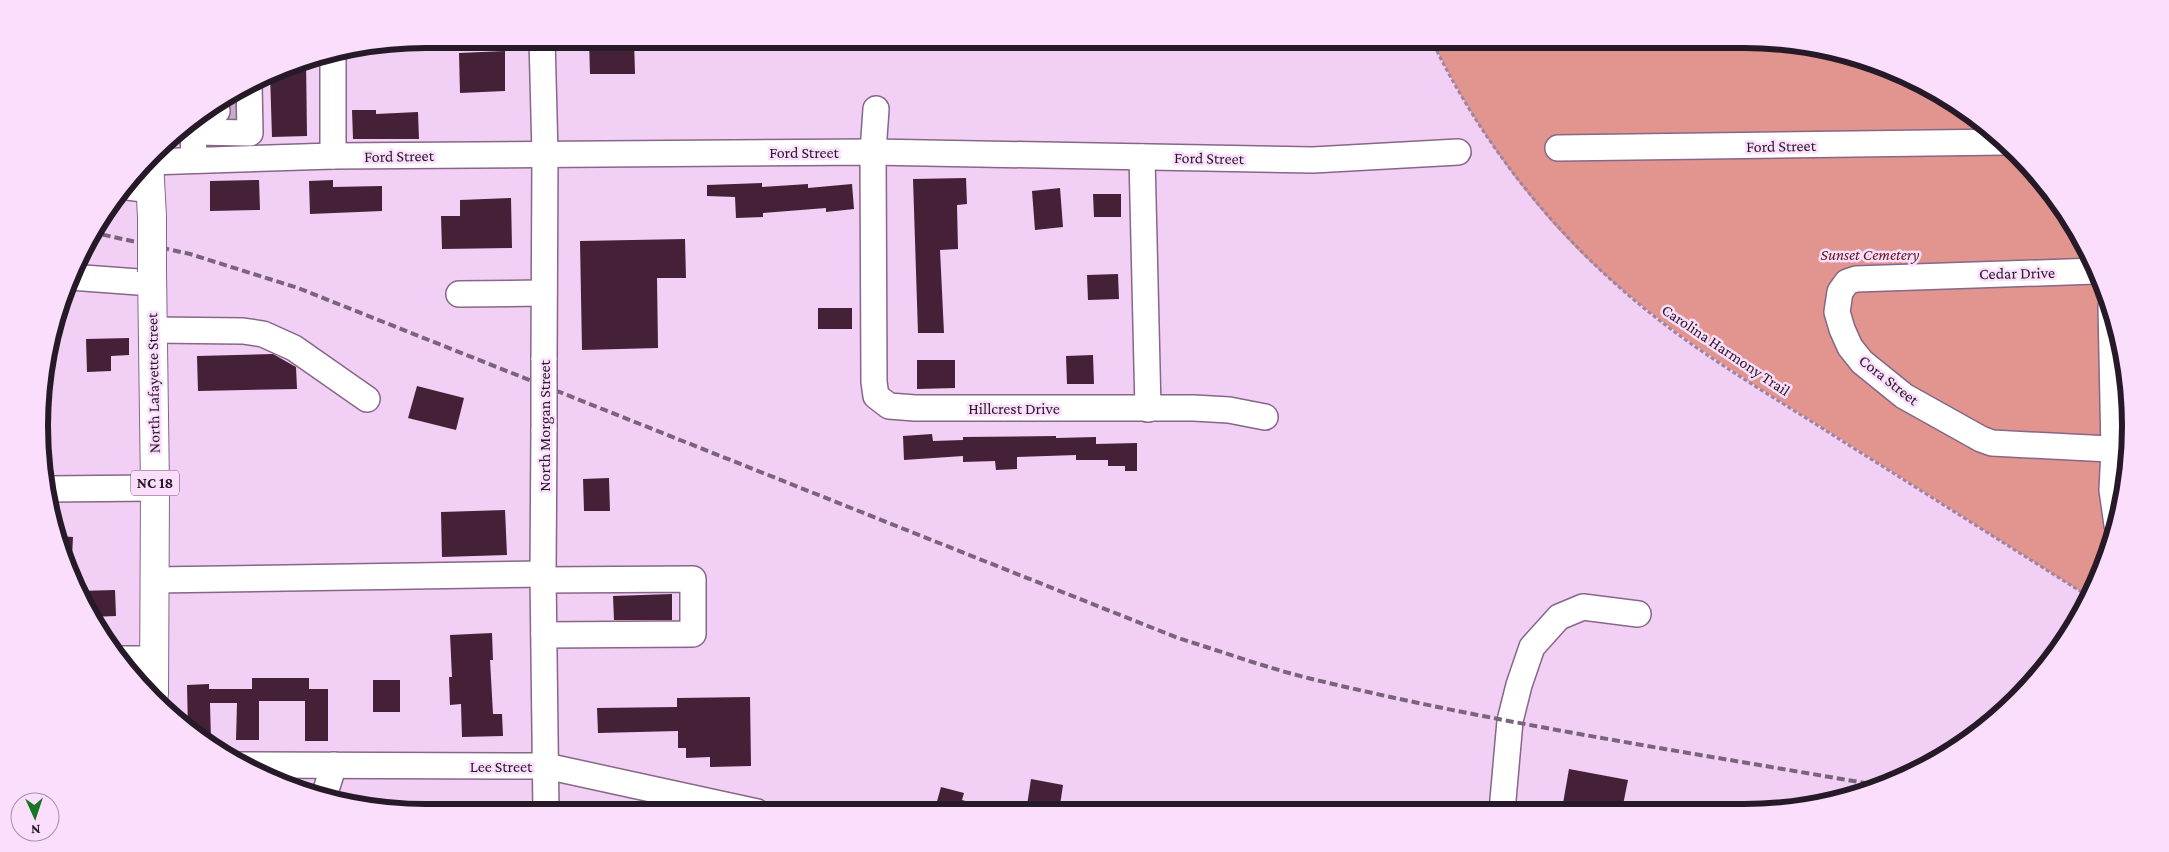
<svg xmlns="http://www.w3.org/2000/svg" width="2169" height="852" font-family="'Crimson Pro',serif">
	<rect width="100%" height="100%" fill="#f2cff4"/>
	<path fill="#e2948e" d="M1431 39H1743L1843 52 1915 79 1979 119 2034 171 2079 233 2110 302 2127 376 2129 452 2117 526 2088 596C2001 541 1915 486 1828 431 1743 378 1655 324 1582 254 1520 193 1469 117 1431 39Z"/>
	<g fill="#442136">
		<path d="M589 39H634L635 74H590Z"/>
		<path d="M505 51V91L460 93 459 53Z"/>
		<path d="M301 59H306L307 136 272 137 270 74Z"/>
		<path d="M352 110H376V114L418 112 419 139H353Z"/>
		<path d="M966 178 967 204 957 205 958 249 940 250 944 333H918L913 179Z"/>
		<path d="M259 180 260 210 210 211V181Z"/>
		<path d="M333 180V187L382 186V211L310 214 309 181Z"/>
		<path d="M762 183V187L808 184V188L852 184 854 209 826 212V208L763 213V217L736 218 735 197 707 196V185Z"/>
		<path d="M1060 188 1063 227 1035 230 1032 191Z"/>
		<path d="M1093 194H1121V217H1094Z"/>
		<path d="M511 198 512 248 442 249 441 216H460V200Z"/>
		<path d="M685 239 686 278H657L658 348 582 350 580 241Z"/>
		<path d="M1118 274 1119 299 1088 300 1087 275Z"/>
		<rect x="818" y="308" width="34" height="21"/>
		<path d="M129 338V355L111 356V371L87 372 86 339Z"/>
		<path d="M273 354 296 367 297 389 198 391 197 356Z"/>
		<path d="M1093 355 1094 384H1067L1066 356Z"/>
		<path d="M917 360H955V388L917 389Z"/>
		<path d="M417 386 464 398 456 430 408 418Z"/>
		<path d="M932 434 933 441 963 440V437L1056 436V438L1096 437V444L1137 443V471H1125V466H1108V460H1076V455L1017 457V469L996 470 995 461 963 462V456L904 460 903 436Z"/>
		<path d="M609 478 610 511H584L583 479Z"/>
		<path d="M505 510 507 555 442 557 441 512Z"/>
		<path d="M57 536 73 537 71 577 68 574Z"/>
		<path d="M115 590 116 616 91 617 77 591Z"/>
		<path d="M672 594V620H614L613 596Z"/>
		<path d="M492 633 493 660H490L493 714H502L503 736 462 737 461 704 450 705 449 677H452L450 635Z"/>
		<path d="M252 678H309V689H328V741H305V701H259V740H236L237 703H210L211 740H201L188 731 187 685 209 684V689H252Z"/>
		<rect x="373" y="680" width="27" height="32"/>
		<path d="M750 697 751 766 710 767V757L686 758V748H678V731L598 733 597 708 677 707V698Z"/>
		<path d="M1569 769 1628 780 1622 810H1572L1562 809Z"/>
		<path d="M1031 779 1063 785 1059 812H1026Z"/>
		<path d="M941 787 964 793 962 800 988 807 987 812H934Z"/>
	</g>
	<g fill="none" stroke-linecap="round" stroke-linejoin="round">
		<path stroke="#c9abcb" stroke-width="25" stroke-dasharray="25 12" stroke-linecap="butt" d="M217 111H237"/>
		<defs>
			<g id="minor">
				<path d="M542 39 545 154 544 360"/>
				<path d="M876 109 873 152 874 382 876 396 889 406 915 408H1194L1229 410 1265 417"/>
				<path d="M205 110 217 111"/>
				<path d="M1558 148 2004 142"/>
				<path d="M333 156V54"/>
				<path d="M1142 157 1148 409"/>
				<path d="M194 160 193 132 250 133 249 83"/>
				<path d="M149 162 333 156 873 152 1313 160 1458 152"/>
				<path d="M128 187 151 190"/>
				<path d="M2096 271 1856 279 1847 282 1840 292 1837 312 1842 329 1850 347 1862 362 1904 396 1981 439 1992 443 2129 450"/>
				<path d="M70 277 152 283"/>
				<path d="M459 294 544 293"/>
				<path d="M2111 307 2114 450 2112 490 2117 525"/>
				<path d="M153 330 243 331 263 334 294 348 367 399"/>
				<path d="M544 429 543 574 546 813"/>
				<path d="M46 489 155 488"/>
				<path d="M154 580 543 574"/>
				<path d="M543 580 693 579V634L544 635"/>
				<path d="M121 659H154"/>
				<path d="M241 765 546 766 757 812"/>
				<path d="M323 799 334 765"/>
				<path d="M1502 811 1510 721 1519 685 1532 647 1559 617 1583 607 1638 614"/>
			</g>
			<g id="major">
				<path d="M149 161 152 217"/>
				<path d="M152 272 155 488 154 694"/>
			</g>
		</defs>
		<use href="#minor" stroke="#866788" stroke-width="28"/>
		<use href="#major" stroke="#866788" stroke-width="30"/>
		<path stroke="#9e84a0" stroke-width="3" stroke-dasharray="4 2.5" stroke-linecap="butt" d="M1431 39C1481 143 1555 236 1645 309 1705 358 1774 397 1839 439 1922 491 2005 544 2088 596"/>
		<use href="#minor" stroke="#fff" stroke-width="25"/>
		<use href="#major" stroke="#fff" stroke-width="28"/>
		<path stroke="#7a647c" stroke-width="4" stroke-dasharray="8 4" stroke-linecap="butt" d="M91 232 190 254 298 288 1178 638C1223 652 1267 668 1312 679 1498 724 1688 752 1876 785"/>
		<defs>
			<path id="minor-bridge" d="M544 429V360"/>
			<path id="major-bridge" d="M152 217V272"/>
		</defs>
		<use href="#minor-bridge" stroke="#866788" stroke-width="28" stroke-linecap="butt"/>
		<use href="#major-bridge" stroke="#866788" stroke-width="30" stroke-linecap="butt"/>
		<use href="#minor-bridge" stroke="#fff" stroke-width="25"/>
		<use href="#major-bridge" stroke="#fff" stroke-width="28"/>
	</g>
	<g text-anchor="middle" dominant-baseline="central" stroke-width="5" stroke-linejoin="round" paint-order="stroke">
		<rect fill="#fbdefc" stroke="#675568" stroke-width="1" x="131" y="470.5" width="48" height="25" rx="4"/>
		<g font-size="15" font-weight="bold" fill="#271a28">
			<text x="155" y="483">NC 18</text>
		</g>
		<g font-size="16" fill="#271a28" stroke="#fbdefc">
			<text transform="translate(1781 146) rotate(-1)">Ford Street</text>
			<text x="804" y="152">Ford Street</text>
			<text transform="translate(399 156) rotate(-1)">Ford Street</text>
			<text transform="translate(1209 158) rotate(1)">Ford Street</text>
			<text transform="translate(2017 273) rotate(-1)">Cedar Drive</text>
			<text transform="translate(1726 350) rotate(34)">Carolina Harmony Trail</text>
			<text transform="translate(1889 380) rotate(38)">Cora Street</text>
			<text transform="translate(153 383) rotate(-91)">North Lafayette Street</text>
			<text x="1014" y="408">Hillcrest Drive</text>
			<text transform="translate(544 426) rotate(-90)">North Morgan Street</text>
			<text x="501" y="766">Lee Street</text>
		</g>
		<g font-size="16" font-style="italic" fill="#611516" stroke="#fbdefc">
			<text x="1870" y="254">Sunset Cemetery</text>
		</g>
	</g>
	<path d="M0 0H2169V852H0ZM426 48H1744A378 378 0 0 1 2122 426V426A378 378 0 0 1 1744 804H426A378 378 0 0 1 48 426V426A378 378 0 0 1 426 48Z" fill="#fbdefc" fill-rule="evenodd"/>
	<path fill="none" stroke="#271a28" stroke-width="6" d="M426 48H1744A378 378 0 0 1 2122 426V426A378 378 0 0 1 1744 804H426A378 378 0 0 1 48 426V426A378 378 0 0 1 426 48Z"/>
	<g transform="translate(35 817) rotate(177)"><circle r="24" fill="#fbdefc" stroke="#a690a7"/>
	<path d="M0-4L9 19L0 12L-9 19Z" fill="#187524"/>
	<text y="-8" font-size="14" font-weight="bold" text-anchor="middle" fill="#271a28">N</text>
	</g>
</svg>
